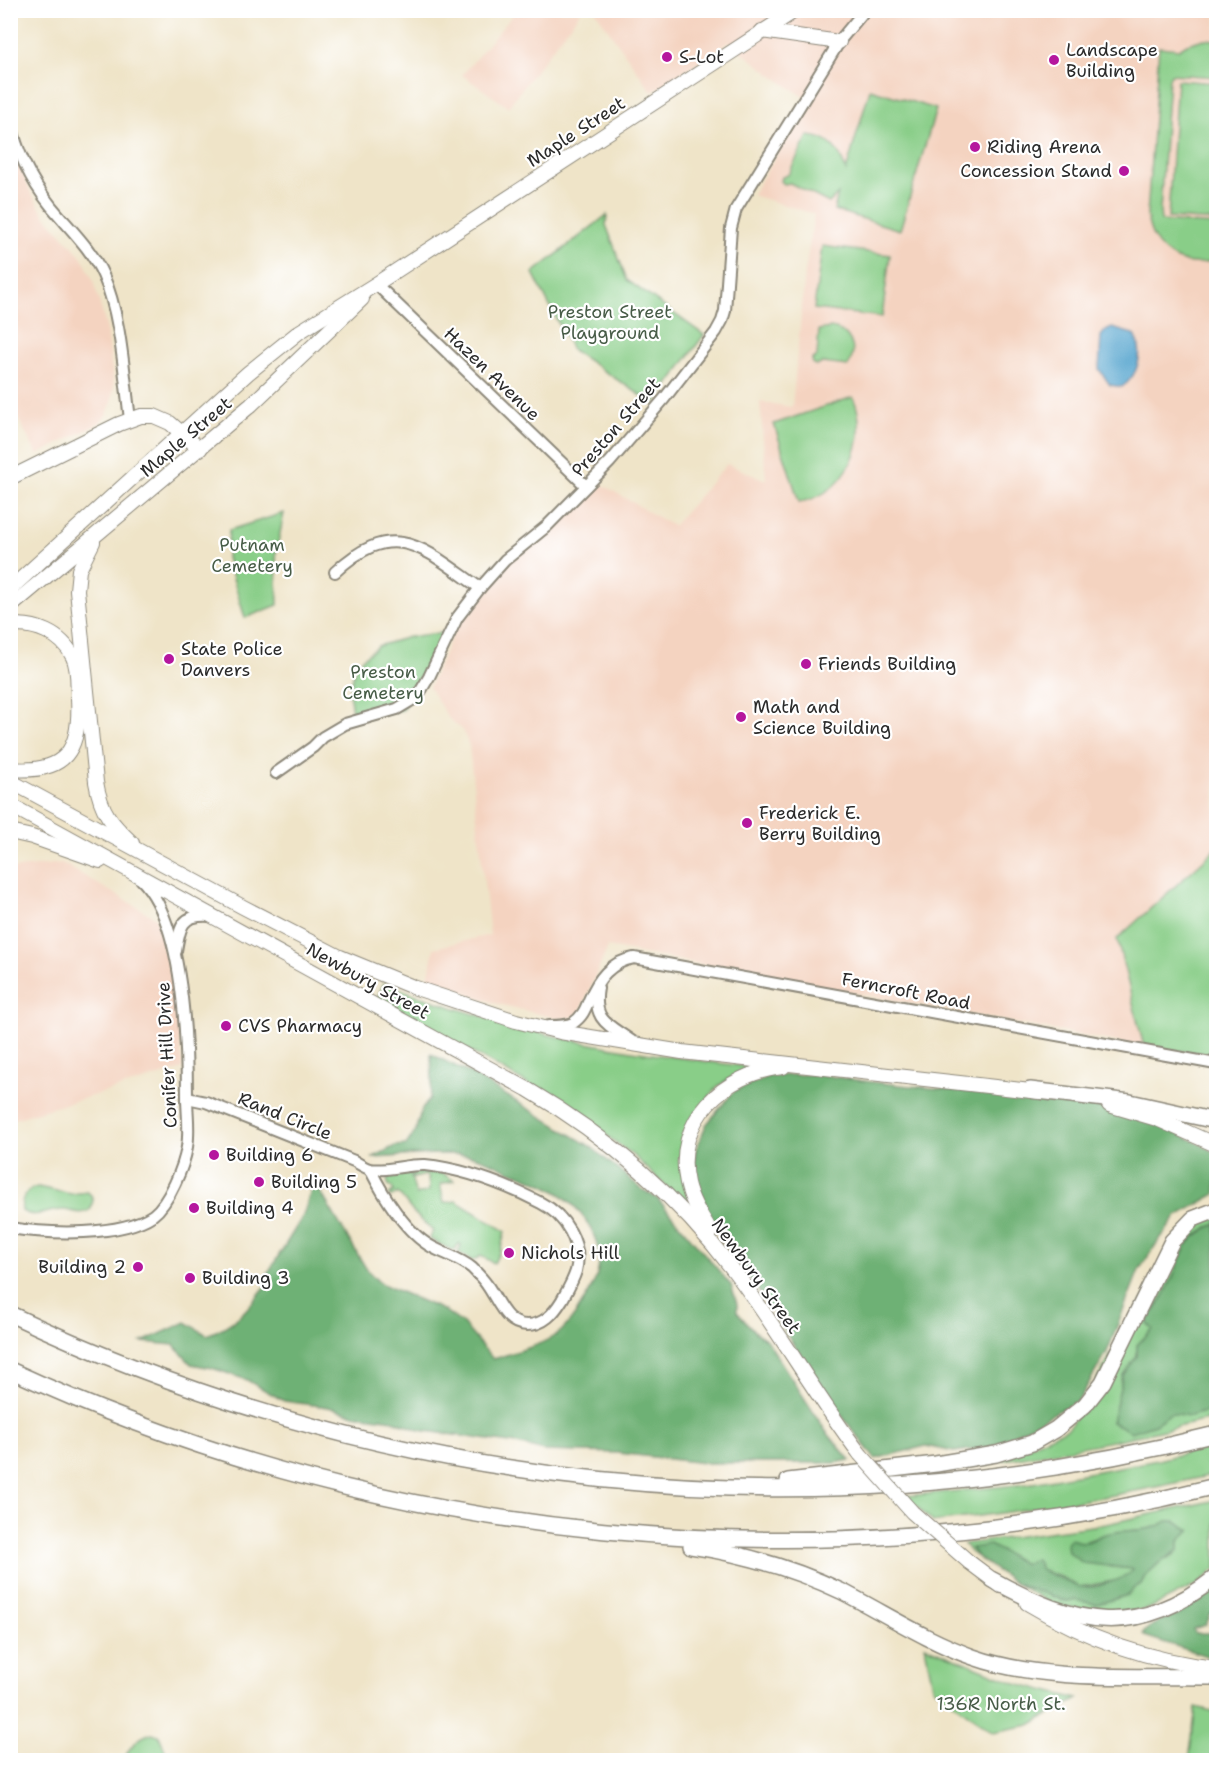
<svg xmlns="http://www.w3.org/2000/svg" width="1227" height="1771" font-family="'Shantell Sans',sans-serif">
	<rect width="100%" height="100%" fill="#fff"/>
	<filter id="ink" filterUnits="userSpaceOnUse"><feTurbulence type="fractalNoise" baseFrequency=".0167" numOctaves="2"/><feDisplacementMap in="SourceGraphic" scale="12" xChannelSelector="R" yChannelSelector="G"/><feConvolveMatrix kernelMatrix="1 2 1 2 8 2 1 2 1" color-interpolation-filters="sRGB"/></filter>
	<filter id="wash" filterUnits="userSpaceOnUse"><feTurbulence type="fractalNoise" baseFrequency=".008" numOctaves="4" result="noise"/><feDisplacementMap in="SourceGraphic" scale="24" xChannelSelector="R" yChannelSelector="G"/><feGaussianBlur stdDeviation="1.35" result="paint"/><feColorMatrix in="noise" values="0 0 0 0 0 0 0 0 0 0 0 0 0 0 0 0 0 1.4 0 .05"/><feComposite in="paint" operator="in"/></filter>
	<g filter="url(#wash)">
		<rect width="100%" height="100%" fill="#efe4c8"/>
		<g fill="#f4d3c0">
			<path d="M516 11H581L508 107 462 75Z"/>
			<path d="M595 11H1216V849L1118 939 1144 1047 608 947 582 1007 578 1014 571 1018H555L495 1003 428 979 434 948 490 935 469 746 463 730 448 718 429 687 456 627 499 572 596 481 673 526 727 464 766 480 760 402 792 407 805 273 814 214 752 195 810 101 773 76 729 42 652 92Z"/>
			<path d="M10 135 22 172 32 195 44 214 82 257 93 280 107 330 114 386 112 401 107 414 100 423 37 455 11 405Z"/>
			<path d="M62 863 156 918 179 1007 178 1028 183 1069 11 1120 10 869Z"/>
		</g>
		<g fill="#89ce88" stroke="#5a7c5a" stroke-width="1.5">
			<path d="M1204 39 1216 40V77L1171 74 1169 79 1160 211 1161 221 1216 225V260C1181 271 1151 251 1147 215L1159 47 1179 49 1187 44Z"/>
			<path d="M1177 80 1216 83V221L1168 218Z"/>
			<path d="M870 89 936 109 900 230 834 210 838 194 829 203 790 183 784 184 781 181 782 177 788 175 808 136C830 137 840 151 846 171Z"/>
			<path d="M607 215 606 225 627 280 704 335 654 404 572 350 533 273Z"/>
			<path d="M822 246 890 255 882 317 814 309Z"/>
			<path d="M830 328C850 330 859 349 848 366L822 363 817 366 813 364 812 360 817 356 819 330Z"/>
			<path d="M853 397C872 439 846 496 799 502L774 424Z"/>
			<path d="M284 513 276 553 278 605 245 618 227 558 229 530Z"/>
			<path d="M438 633H444L402 710 361 716 352 711 349 693 356 664 378 646 409 637Z"/>
			<path d="M1216 849V1055L1144 1047 1117 939Z"/>
			<path d="M384 983C436 1003 490 1020 545 1034 611 1050 680 1058 748 1067V1068L718 1086 689 1123 691 1210 635 1157 573 1110 377 998Z"/>
			<path d="M412 1172 442 1173 454 1181 440 1184 444 1203 456 1201 505 1231 501 1249 494 1263 481 1256 472 1261 458 1252 461 1246 459 1243 454 1251 429 1239 433 1231 413 1212 398 1193 391 1197 389 1194 394 1191 391 1186H389L387 1180 390 1175 410 1173 416 1195 429 1191 428 1176 426 1175 413 1178Z"/>
			<path d="M38 1187 71 1194 87 1192 91 1195 93 1200 91 1209C81 1216 75 1211 64 1210 49 1209 37 1220 22 1211 20 1199 26 1189 38 1187Z"/>
			<path d="M1216 1214V1224L1195 1235 1166 1293 1156 1307 1153 1329 1137 1345V1356L1123 1375 1112 1422 1155 1424 1171 1413 1190 1416 1216 1409V1418C1143 1435 1071 1451 996 1461L1069 1428 1173 1246 1185 1232Z"/>
			<path d="M1216 1445V1474C1123 1496 1028 1510 933 1522L906 1496 1027 1484 1158 1460Z"/>
			<path d="M1216 1500V1569L1198 1584 1148 1609 1111 1614 1054 1605 1013 1582 1065 1601 1075 1600 1097 1604 1128 1595 1134 1588 1141 1584 1145 1576 1159 1563 1175 1554 1179 1541 1190 1530 1167 1521C1148 1534 1125 1528 1103 1535 1095 1537 1090 1541 1081 1542L1110 1567 1133 1569 1130 1575 1119 1580 1080 1587 1061 1577 1024 1564 1009 1555 971 1548 977 1557 970 1552 964 1544 1106 1524Z"/>
			<path d="M925 1646 1016 1683 1078 1699 1030 1725 993 1732 933 1687Z"/>
			<path d="M1196 1707 1216 1712V1760H1189Z"/>
			<path d="M152 1733 159 1735 167 1756 171 1760H124C129 1747 138 1737 152 1733Z"/>
		</g>
		<g fill="#6eb174" stroke="#4c6e50" stroke-width="1.5">
			<path d="M431 1054 471 1074 590 1146 643 1190 658 1199 731 1285 737 1304V1312L756 1333 766 1339 825 1430 850 1460 835 1463H704L618 1453 544 1451 517 1444 419 1430 393 1420 357 1415 328 1407 284 1401 247 1380 212 1368 191 1364 174 1345 142 1342 186 1322 207 1335C240 1322 247 1309 269 1282L268 1273 303 1216 314 1181 367 1270 380 1283 445 1311 463 1324 493 1359C514 1352 542 1346 560 1332 571 1323 577 1311 585 1299 592 1288 599 1275 599 1262 600 1232 576 1202 552 1189 538 1181 524 1176 510 1171 498 1166 484 1158 472 1156 443 1151 401 1157 372 1158L395 1146 406 1145 415 1132 421 1111 430 1098 432 1081Z"/>
			<path d="M817 1074C874 1084 932 1088 990 1093 1052 1099 1115 1105 1172 1131 1188 1138 1203 1144 1216 1154V1194L1177 1216 1157 1243 1139 1270 1107 1352 1079 1400 991 1447 954 1452 926 1446 875 1459 829 1399 762 1296 716 1231 695 1179V1152L706 1125 734 1091 769 1076Z"/>
			<path d="M1216 1224V1409L1190 1416 1171 1413 1155 1424 1131 1432 1112 1422 1123 1375 1137 1356V1345L1153 1329 1147 1323C1153 1311 1162 1302 1167 1290 1184 1258 1177 1241 1216 1224Z"/>
			<path d="M1167 1521H1176L1190 1530 1179 1541V1550L1159 1563 1145 1576 1141 1584 1134 1588 1128 1595 1097 1604 1075 1600 1065 1601 1013 1582 977 1557 971 1548 990 1545 1024 1564 1036 1559 1041 1570C1046 1572 1077 1586 1081 1587 1092 1588 1128 1580 1133 1569L1083 1563 1068 1552 1067 1544 1070 1539C1075 1540 1079 1542 1084 1542 1092 1542 1095 1537 1102 1535 1124 1527 1147 1535 1167 1521Z"/>
			<path d="M1216 1589V1611L1211 1614 1206 1625 1193 1629 1195 1633H1216V1659L1144 1636 1143 1633 1159 1621 1178 1615Z"/>
		</g>
		<path fill="#54a4ce" stroke="#40687c" stroke-width="1.5" d="M1112 328 1133 334C1146 350 1138 376 1122 387L1110 385 1099 369 1101 336 1105 331Z"/>
	</g>
	<g filter="url(#ink)">
		<g fill="none" stroke-linecap="round" stroke-linejoin="round">
			<defs>
				<g id="minor">
					<path d="M10 119C16 150 31 181 51 206 69 228 91 248 103 275 121 315 124 375 130 419"/>
					<path d="M376 284 586 486"/>
					<path d="M335 572C395 516 424 549 480 588"/>
					<path d="M276 773 313 747 323 737 345 724 397 709 417 697 429 677 457 618 480 588 505 560 547 526 610 462 664 399 716 332 722 321 725 311 731 228 736 209 841 39 865 10"/>
					<path d="M176 951C180 925 182 914 211 916"/>
					<path d="M598 988C592 1022 610 1025 633 1042"/>
					<path d="M549 1026C557 1026 566 1026 573 1023 582 1017 585 1010 589 1000 598 979 610 962 634 958L1216 1064"/>
					<path d="M187 1098 206 1102 354 1161C358 1163 365 1168 370 1169 383 1172 409 1164 425 1165 464 1169 506 1185 541 1203 565 1215 583 1244 576 1271 573 1281 567 1291 562 1300 554 1313 544 1325 527 1325 505 1325 498 1300 487 1285 483 1279 477 1273 472 1268 460 1258 445 1254 432 1247 406 1233 383 1195 370 1169"/>
					<path d="M10 1228C49 1234 120 1237 153 1215 169 1203 184 1166 187 1147 190 1130 187 1114 187 1097 187 1038 184 922 141 879"/>
				</g>
				<g id="major">
					<path d="M762 31 839 42"/>
					<path d="M10 478 119 424 141 416H154L170 423 200 449"/>
					<path d="M93 542 79 570 77 590 96 782C101 812 111 823 132 843"/>
					<path d="M10 589 248 373 299 332 376 284 796 10"/>
					<path d="M10 607 251 405 362 299"/>
					<path d="M10 626C34 622 62 634 73 657 79 669 77 685 78 698 81 750 66 774 10 769"/>
					<path d="M10 781 243 907 340 957 413 987 516 1021 560 1032 682 1052 1040 1092"/>
					<path d="M10 805 527 1089C607 1136 678 1197 734 1271 779 1330 815 1395 860 1454"/>
					<path d="M10 832 32 837 100 861"/>
					<path d="M1109 1105 1157 1119 1216 1145"/>
					<path d="M711 1232C701 1217 691 1201 687 1183 673 1121 724 1073 783 1067"/>
					<path d="M969 1562 1001 1586"/>
					<path d="M1027 1603C1085 1638 1150 1661 1216 1668"/>
				</g>
				<g id="highway">
					<path d="M1030 1090 1130 1102 1216 1121"/>
					<path d="M10 1314C389 1493 810 1537 1216 1434"/>
					<path d="M10 1370C384 1543 817 1587 1216 1486"/>
					<path d="M788 1481 936 1464 996 1454 1032 1443 1056 1429 1085 1405 1103 1382 1172 1241 1193 1219 1216 1210"/>
					<path d="M691 1546C744 1554 795 1569 843 1592 886 1614 927 1641 973 1657 1046 1683 1139 1675 1216 1677"/>
					<path d="M993 1580C1076 1626 1137 1640 1216 1577"/>
				</g>
			</defs>
			<use href="#minor" stroke="#8d887a" stroke-width="14"/>
			<use href="#major" stroke="#8d887a" stroke-width="16"/>
			<use href="#highway" stroke="#8d887a" stroke-width="18"/>
			<use href="#minor" stroke="#fff" stroke-width="10"/>
			<use href="#major" stroke="#fff" stroke-width="14"/>
			<use href="#highway" stroke="#fff" stroke-width="15"/>
			<defs>
				<path id="major-bridge" d="M860 1454 912 1512 969 1562"/>
			</defs>
			<use href="#major-bridge" stroke="#8d887a" stroke-width="16" stroke-linecap="butt"/>
			<use href="#major-bridge" stroke="#fff" stroke-width="14"/>
		</g>
	</g>
	<g fill="#b5179e" stroke="#fff" stroke-width="2">
		<circle cx="667" cy="57" r="6"/>
		<circle cx="1054" cy="60" r="6"/>
		<circle cx="975" cy="147" r="6"/>
		<circle cx="1124" cy="171" r="6"/>
		<circle cx="169" cy="659" r="6"/>
		<circle cx="806" cy="664" r="6"/>
		<circle cx="741" cy="717" r="6"/>
		<circle cx="747" cy="823" r="6"/>
		<circle cx="226" cy="1026" r="6"/>
		<circle cx="214" cy="1155" r="6"/>
		<circle cx="259" cy="1182" r="6"/>
		<circle cx="194" cy="1208" r="6"/>
		<circle cx="509" cy="1253" r="6"/>
		<circle cx="138" cy="1267" r="6"/>
		<circle cx="190" cy="1278" r="6"/>
	</g>
	<g text-anchor="middle" dominant-baseline="central" stroke-width="4.5" stroke-linejoin="round" paint-order="stroke">
		<g font-size="18" fill="#2b2b2b" stroke="#fff" text-anchor="start">
			<text x="1066" y="50">Landscape<tspan x="1066" dy="21">Building</tspan></text>
			<text x="679" y="57">S-Lot</text>
			<text x="987" y="147">Riding Arena</text>
			<text x="1112" y="171" text-anchor="end">Concession Stand</text>
			<text x="181" y="649">State Police<tspan x="181" dy="21">Danvers</tspan></text>
			<text x="818" y="664">Friends Building</text>
			<text x="753" y="707">Math and<tspan x="753" dy="21">Science Building</tspan></text>
			<text x="759" y="813">Frederick E.<tspan x="759" dy="21">Berry Building</tspan></text>
			<text x="238" y="1026">CVS Pharmacy</text>
			<text x="226" y="1155">Building 6</text>
			<text x="271" y="1182">Building 5</text>
			<text x="206" y="1208">Building 4</text>
			<text x="521" y="1253">Nichols Hill</text>
			<text x="126" y="1267" text-anchor="end">Building 2</text>
			<text x="202" y="1278">Building 3</text>
		</g>
		<g font-size="18" fill="#2b2b2b" stroke="#fff">
			<text transform="translate(576 132) rotate(-33)">Maple Street</text>
			<text transform="translate(492 374) rotate(44)">Hazen Avenue</text>
			<text transform="translate(616 427) rotate(-49)">Preston Street</text>
			<text transform="translate(186 437) rotate(-40)">Maple Street</text>
			<text transform="translate(368 981) rotate(29)">Newbury Street</text>
			<text transform="translate(906 991) rotate(11)">Ferncroft Road</text>
			<text transform="translate(167 1055) rotate(-93)">Conifer Hill Drive</text>
			<text transform="translate(285 1116) rotate(22)">Rand Circle</text>
			<text transform="translate(756 1276) rotate(54)">Newbury Street</text>
		</g>
		<g font-size="18" fill="#475c47" stroke="#fff">
			<text x="610" y="312">Preston Street<tspan x="610" dy="21">Playground</tspan></text>
			<text x="252" y="545">Putnam<tspan x="252" dy="21">Cemetery</tspan></text>
			<text x="383" y="672">Preston<tspan x="383" dy="21">Cemetery</tspan></text>
			<text x="1001" y="1704">136R North St.</text>
		</g>
	</g>
	<rect width="1227" height="1771" fill="none" stroke="#fff" stroke-width="36"/>
</svg>
